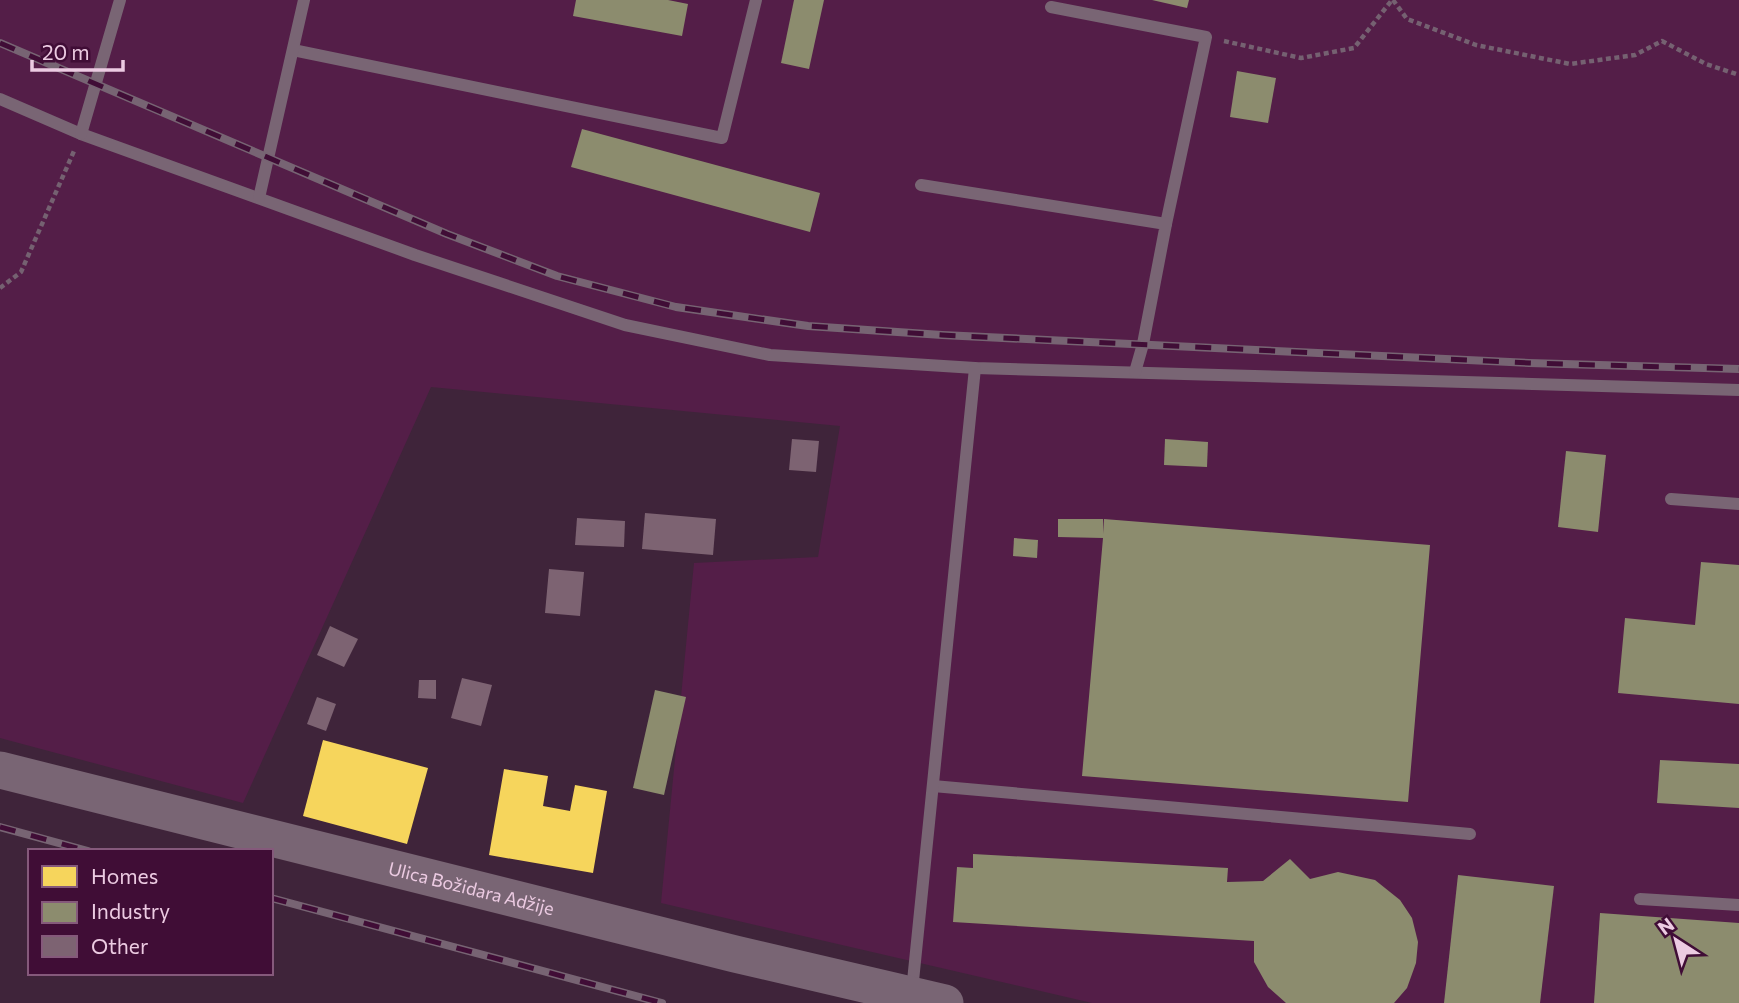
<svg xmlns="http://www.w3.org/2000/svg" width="1739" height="1003" font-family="Commissioner,sans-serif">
	<rect width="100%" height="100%" fill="#3f243a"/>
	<path fill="#541e48" d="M0 0H1739V1003H1092L661 903 694 563 818 557 840 426 431 387 243 803 0 738Z"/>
	<g fill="#f6d55c">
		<path d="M323 740 428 768 407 844 303 816Z"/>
		<path d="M504 769 548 776 543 806 570 811 575 785 607 791 593 873 489 855Z"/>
	</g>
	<g fill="#8c8c6e">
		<path d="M576 0H668L688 4 682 36 573 16Z"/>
		<path d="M794 0H824L809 69 781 63Z"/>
		<path d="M1152 0H1189L1187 8Z"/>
		<path d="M1237 71 1276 78 1268 123 1230 117Z"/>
		<path d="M582 129 820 193 810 232 571 167Z"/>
		<path d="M1165 439 1208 442 1207 467 1164 465Z"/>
		<path d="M1566 451 1606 455 1598 532 1558 527Z"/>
		<path d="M1058 519H1103V534L1104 519 1430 545 1408 802 1082 776 1103 538 1058 537Z"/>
		<path d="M1014 538 1038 540 1037 558 1013 556Z"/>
		<path d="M1701 562 1739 565V704L1618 693 1625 618 1695 625Z"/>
		<path d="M655 690 686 697 664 795 633 788Z"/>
		<path d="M1660 760 1739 764V808L1657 803Z"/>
		<path d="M973 854 1228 868 1227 882 1263 881 1290 859 1310 879 1338 872 1375 880 1400 900 1412 918 1418 942 1416 963 1407 988 1394 1003H1286L1268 987 1254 962V941L953 922 957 867 973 868Z"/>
		<path d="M1458 875 1554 886 1540 1003H1444Z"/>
		<path d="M1600 913 1739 923V1003H1594Z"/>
	</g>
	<g fill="#7d6372">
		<path d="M792 439 819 441 816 472 789 470Z"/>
		<path d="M645 513 716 519 713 555 642 549Z"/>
		<path d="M577 518 625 521 624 547 575 545Z"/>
		<path d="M549 569 584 572 580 616 545 613Z"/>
		<path d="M330 626 358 639 344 667 317 655Z"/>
		<path d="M462 678 492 685 481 726 451 718Z"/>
		<path d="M419 680H436V699L418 698Z"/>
		<path d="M317 697 336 704 326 731 307 724Z"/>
	</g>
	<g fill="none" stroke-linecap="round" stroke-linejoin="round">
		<g stroke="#756171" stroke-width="4.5" stroke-dasharray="5 3.5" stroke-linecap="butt">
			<path d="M1393 0 1407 19 1476 45 1570 64 1635 55 1662 41 1706 64 1739 75"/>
			<path d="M1224 41 1301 58 1354 48 1392 0"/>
			<path d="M0 288 21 272 74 151"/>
		</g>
		<g stroke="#796574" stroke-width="12">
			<path d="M1051 7 1206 37 1166 224"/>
			<path d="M293 50 722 138 756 0"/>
			<path d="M0 99 81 134 415 255 625 325 770 355 975 368 1739 390"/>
			<path d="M81 134 120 0"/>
			<path d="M921 185 1166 224 1143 344 1135 372"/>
			<path d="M259 198 304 0"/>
			<path d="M1671 499 1739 504"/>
			<path d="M933 786 1470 834"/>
			<path d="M1640 899 1739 905"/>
			<path d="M912 991 975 368"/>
		</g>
		<path stroke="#796574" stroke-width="37" id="s1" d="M0 770 735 954 945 1003"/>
		<defs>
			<g id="rail">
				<path d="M0 43 447 234 557 276 676 307 808 326 942 335 1529 363 1739 369"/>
				<path d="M0 827 88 851"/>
				<path d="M271 898 662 1003"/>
			</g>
		</defs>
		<use href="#rail" stroke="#776473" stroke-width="8"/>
		<use href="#rail" stroke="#400d36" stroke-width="5" stroke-dasharray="16" stroke-linecap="butt"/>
	</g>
	<g text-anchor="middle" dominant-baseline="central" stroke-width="7" stroke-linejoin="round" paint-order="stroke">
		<g font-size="18" fill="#eccbe2" stroke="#400d36">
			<text stroke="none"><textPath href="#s1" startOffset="486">Ulica Božidara Adžije</textPath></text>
		</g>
	</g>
	<rect x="28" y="849" width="245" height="126" fill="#400d36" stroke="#85597b" stroke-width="2"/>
	<rect x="42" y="866" width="35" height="21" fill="#f6d55c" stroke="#85597b" stroke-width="2"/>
	<text x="91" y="884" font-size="21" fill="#eccbe2">Homes</text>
	<rect x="42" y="902" width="35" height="21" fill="#8c8c6e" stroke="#85597b" stroke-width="2"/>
	<text x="91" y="919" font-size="21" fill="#eccbe2">Industry</text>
	<rect x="42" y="936" width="35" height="21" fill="#7d6372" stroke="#85597b" stroke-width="2"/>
	<text x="91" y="954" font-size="21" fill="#eccbe2">Other</text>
	<g transform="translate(1676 940) rotate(324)" stroke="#400d36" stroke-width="5" paint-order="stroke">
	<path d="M0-5L12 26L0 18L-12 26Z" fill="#eccbe2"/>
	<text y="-10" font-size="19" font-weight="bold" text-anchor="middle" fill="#eccbe2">N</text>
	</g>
	<path d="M32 60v10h91v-10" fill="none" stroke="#eccbe2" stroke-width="3.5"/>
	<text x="42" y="60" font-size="21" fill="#eccbe2" stroke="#400d36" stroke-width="5" paint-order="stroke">20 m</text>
</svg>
